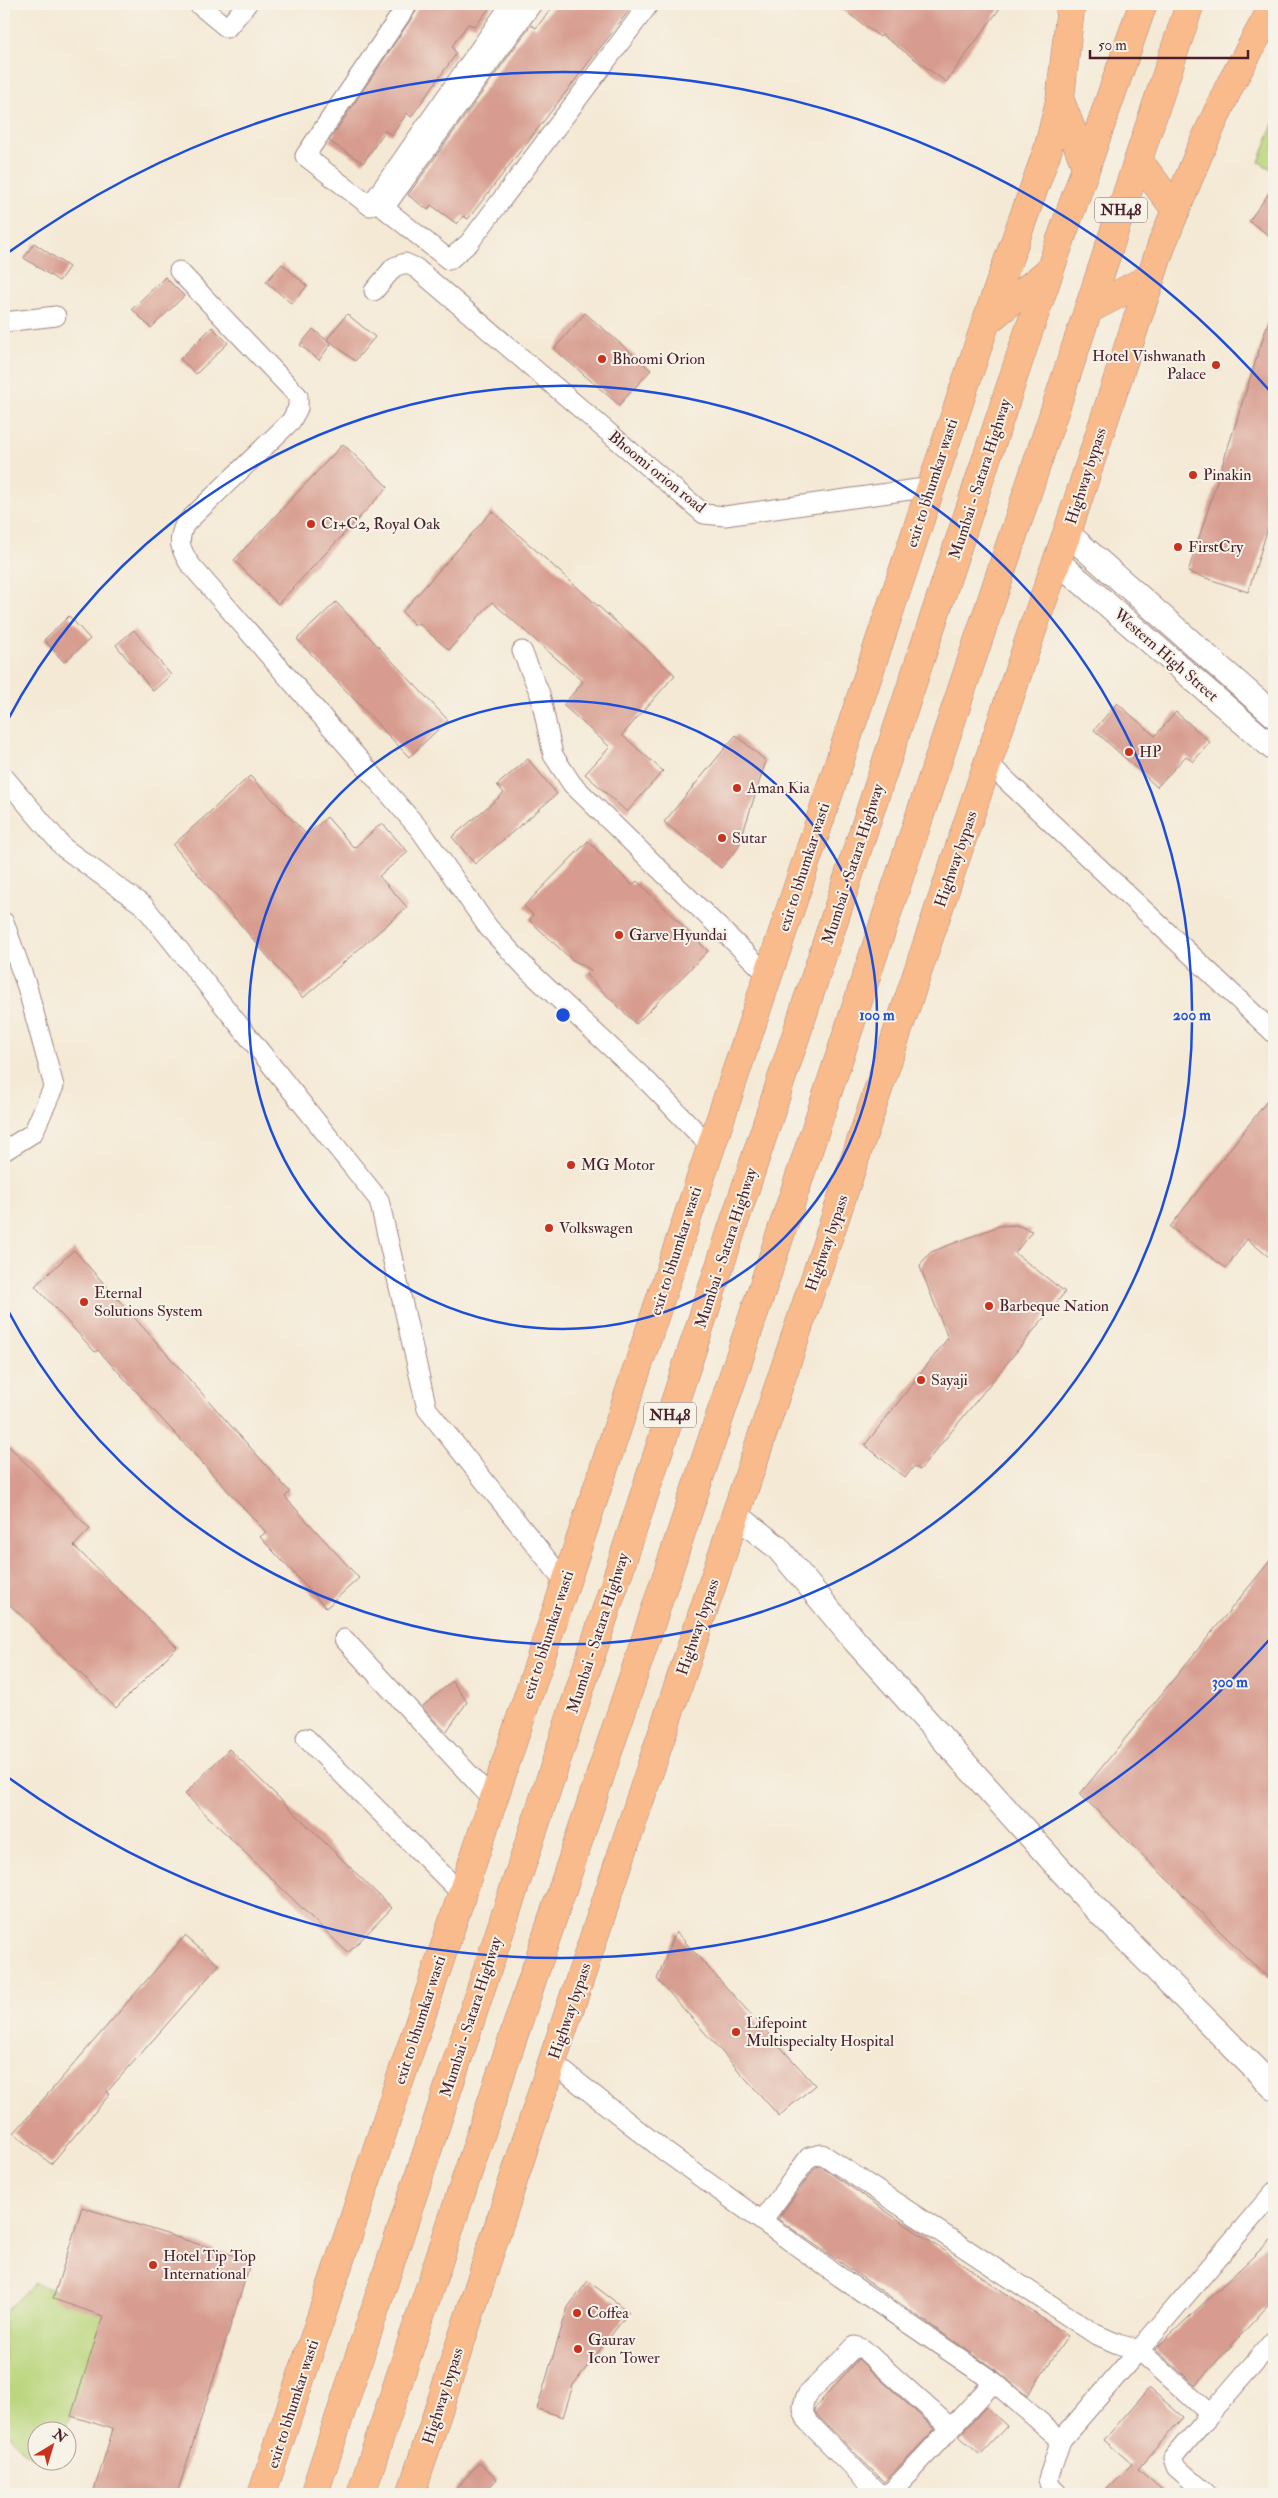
<svg xmlns="http://www.w3.org/2000/svg" width="1278" height="2498" font-family="'IM FELL Double Pica',serif">
	<rect width="100%" height="100%" fill="#f7f3e8"/>
	<filter id="ink" filterUnits="userSpaceOnUse"><feTurbulence type="fractalNoise" baseFrequency=".02" numOctaves="2"/><feDisplacementMap in="SourceGraphic" scale="10" xChannelSelector="R" yChannelSelector="G"/><feConvolveMatrix kernelMatrix="1 2 1 2 8 2 1 2 1" color-interpolation-filters="sRGB"/></filter>
	<filter id="wash" filterUnits="userSpaceOnUse"><feTurbulence type="fractalNoise" baseFrequency=".0096" numOctaves="4" result="noise"/><feDisplacementMap in="SourceGraphic" scale="20" xChannelSelector="R" yChannelSelector="G"/><feGaussianBlur stdDeviation="1.12" result="paint"/><feColorMatrix in="noise" values="0 0 0 0 0 0 0 0 0 0 0 0 0 0 0 0 0 1.4 0 .05"/><feComposite in="paint" operator="in"/></filter>
	<g filter="url(#wash)">
		<rect width="100%" height="100%" fill="#f4e9d5"/>
		<g fill="#b9d57b" stroke="#827a53">
			<path d="M1274 122V169L1273 170 1259 162Z"/>
			<path d="M35 2283 109 2311 66 2430H38L37 2458 23 2452 4 2427V2313Z"/>
		</g>
		<g id="blocks">
			<g fill="#d79c8f">
				<path d="M419 4H493L475 26 468 24 452 46 456 54 411 117 407 113 392 135 385 131 363 163 329 141 417 10Z"/>
				<path d="M555 4H634L468 219 463 216 457 224 431 205 428 210 408 195 531 25 536 28Z"/>
				<path d="M836 4H1003L946 82 882 35 880 37Z"/>
				<path d="M1274 186V239L1249 221Z"/>
				<path d="M34 243 69 267 59 281 24 258Z"/>
				<path d="M282 264 307 286 292 304 266 282Z"/>
				<path d="M165 277 184 296 151 328 132 309Z"/>
				<path d="M585 313 651 370 619 405 554 349Z"/>
				<path d="M1271 313 1274 314V509L1248 592 1188 572Z"/>
				<path d="M347 314 375 337 355 361 327 339Z"/>
				<path d="M212 327 228 343 196 374 180 359Z"/>
				<path d="M313 329 331 344 319 360 300 345Z"/>
				<path d="M343 444 388 487 278 604 234 560Z"/>
				<path d="M492 511 675 675 622 735 663 771 627 812 585 774 610 747 563 705 583 682 492 602 449 650 418 623 416 626 402 612Z"/>
				<path d="M336 602 448 720 409 757 297 639Z"/>
				<path d="M69 616 90 639 64 662 44 640Z"/>
				<path d="M134 630 171 675 153 691 116 645Z"/>
				<path d="M1117 703 1155 736 1176 712 1210 742 1193 762 1186 756 1157 787 1094 730Z"/>
				<path d="M736 735 766 761 738 848 721 868 664 822Z"/>
				<path d="M528 759 557 794 475 864 452 837 504 793 497 785Z"/>
				<path d="M250 776 307 835 327 817 354 848 382 823 408 852 379 876 407 907 303 998 173 845Z"/>
				<path d="M588 841 632 885 637 881 708 951 636 1024 586 975 591 970 571 959 529 920 533 915 524 906Z"/>
				<path d="M1274 1092V1261L1247 1239 1226 1268 1170 1227Z"/>
				<path d="M1016 1225 1032 1231 1015 1253 1065 1292 920 1470 914 1466 905 1478 865 1445 948 1338 920 1267 922 1262 931 1252 999 1226Z"/>
				<path d="M74 1250 290 1492 285 1497 359 1578 326 1608 260 1537 266 1532 98 1350 95 1352 35 1286Z"/>
				<path d="M4 1441 90 1529 74 1546 177 1647 116 1708 4 1599Z"/>
				<path d="M1274 1556V1984L1080 1794Z"/>
				<path d="M452 1681 467 1702 446 1732 422 1707Z"/>
				<path d="M229 1749 392 1908 348 1953 185 1794Z"/>
				<path d="M676 1932 815 2085 779 2116 657 1979Z"/>
				<path d="M185 1936 219 1965 107 2092 110 2094 51 2164 14 2133Z"/>
				<path d="M820 2166 1068 2336 1027 2396 1000 2373 778 2219 816 2167Z"/>
				<path d="M82 2207 251 2261 177 2494H93L113 2429 71 2416 103 2316 53 2299Z"/>
				<path d="M1274 2237V2299L1195 2385 1155 2349Z"/>
				<path d="M588 2281 629 2312 573 2385 563 2417 537 2409 568 2307Z"/>
				<path d="M858 2359 935 2429 884 2482 817 2415 814 2409Z"/>
				<path d="M1149 2388 1183 2417 1138 2469 1167 2494H1102L1132 2464 1104 2440Z"/>
				<path d="M986 2407 1007 2426 980 2455 959 2436Z"/>
				<path d="M479 2463 497 2479 483 2494H451Z"/>
			</g>
		</g>
	</g>
	<g filter="url(#ink)">
		<use href="#blocks" fill-opacity="0" stroke="#9f8480" stroke-width="1"/>
		<g fill="none" stroke-linecap="round" stroke-linejoin="round">
			<defs>
				<g id="minor">
					<path d="M198 4 227 28 247 4"/>
					<path d="M408 4 305 156 370 206 511 4"/>
					<path d="M532 4 384 208 449 260 469 243 649 4"/>
					<path d="M179 271 298 396V408L291 421 185 524C177 541 180 548 189 563L421 831 488 927 529 971 650 1084 711 1147"/>
					<path d="M374 291 394 267 405 263 416 268 704 514 725 516 931 487"/>
					<path d="M4 322 56 316"/>
					<path d="M522 651 540 694 553 755 572 784 768 975"/>
					<path d="M988 763 1274 1033"/>
					<path d="M4 777 64 848 144 906 379 1200 427 1409 565 1582"/>
					<path d="M4 922 27 987 54 1086 33 1133 4 1151"/>
					<path d="M344 1639 493 1800"/>
					<path d="M306 1738 462 1894"/>
					<path d="M552 2062 667 2153 840 2277 994 2382 1061 2440 1048 2479 1051 2487 1058 2494"/>
					<path d="M762 2221 809 2157 822 2154 1095 2334 1118 2344 1139 2350 1274 2192"/>
					<path d="M951 2428 863 2349 855 2346 807 2395C801 2406 802 2411 808 2422L877 2492 883 2494 891 2492 994 2382"/>
					<path d="M1061 2440 1139 2350 1210 2414 1274 2340"/>
					<path d="M1207 2494 1176 2467 1173 2458 1210 2414"/>
				</g>
				<g id="tertiary">
					<path d="M1067 533 1274 715"/>
					<path d="M1057 561 1274 749"/>
					<path d="M736 1515 777 1547 855 1641 1093 1906 1274 2088"/>
				</g>
				<g id="primary">
					<path d="M262 2494 986 322 1048 149 1060 100 1071 4"/>
					<path d="M411 2494 552 2062 1033 628 1067 533 1162 244 1199 153 1229 87 1274 5"/>
				</g>
				<g id="trunk">
					<path d="M1060 100 1086 167"/>
					<path d="M1138 160 1176 210"/>
					<path d="M1088 310 1151 277"/>
					<path d="M986 322 1050 270"/>
					<path d="M314 2494 1027 336 1143 4"/>
					<path d="M361 2494 1190 4"/>
				</g>
			</defs>
			<use href="#minor" stroke="#9f8480" stroke-width="21"/>
			<use href="#tertiary" stroke="#9f8480" stroke-width="26"/>
			<use href="#primary" stroke="#9f8480" stroke-width="29"/>
			<use href="#trunk" stroke="#9f8480" stroke-width="29"/>
			<use href="#minor" stroke="#fff" stroke-width="19"/>
			<use href="#tertiary" stroke="#fff" stroke-width="24"/>
			<use href="#primary" stroke="#fabb8c" stroke-width="28"/>
			<use href="#trunk" stroke="#fabb8c" stroke-width="28"/>
		</g>
	</g>
	<g fill="none" stroke="#1d4ed8" stroke-width="2.5">
		<circle cx="563" cy="1015" r="314"/>
		<path d="M5 725A629 629 0 1 1 5 1305"/>
		<path d="M1269 1640A943 943 0 0 1 9 1778M9 252A943 943 0 0 1 1269 390"/>
	</g>
	<g fill="#c8321e" stroke="#f7f3e8" stroke-width="2">
		<circle cx="602" cy="359" r="5"/>
		<circle cx="1216" cy="365" r="5"/>
		<circle cx="1193" cy="475" r="5"/>
		<circle cx="311" cy="524" r="5"/>
		<circle cx="1178" cy="547" r="5"/>
		<circle cx="1129" cy="752" r="5"/>
		<circle cx="737" cy="788" r="5"/>
		<circle cx="722" cy="838" r="5"/>
		<circle cx="619" cy="935" r="5"/>
		<circle cx="571" cy="1165" r="5"/>
		<circle cx="549" cy="1228" r="5"/>
		<circle cx="84" cy="1302" r="5"/>
		<circle cx="989" cy="1306" r="5"/>
		<circle cx="921" cy="1380" r="5"/>
		<circle cx="736" cy="2032" r="5"/>
		<circle cx="153" cy="2265" r="5"/>
		<circle cx="577" cy="2313" r="5"/>
		<circle cx="578" cy="2349" r="5"/>
	</g>
	<g text-anchor="middle" dominant-baseline="central" stroke-width="4" stroke-linejoin="round" paint-order="stroke">
		<g fill="#f7f3e8" stroke="#7e5f64" stroke-width="1">
			<rect x="1095" y="197.5" width="52" height="25" rx="4"/>
			<rect x="644" y="1402.5" width="52" height="25" rx="4"/>
		</g>
		<g font-size="15" font-weight="bold" fill="#4a1f2b">
			<text x="1121" y="210">NH48</text>
			<text x="670" y="1415">NH48</text>
		</g>
		<g font-size="16" fill="#4a1f2b" stroke="#f7f3e8" text-anchor="start">
			<text x="1206" y="356" text-anchor="end">Hotel Vishwanath<tspan x="1206" dy="18">Palace</tspan></text>
			<text x="612" y="359">Bhoomi Orion</text>
			<text x="1203" y="475">Pinakin</text>
			<text x="321" y="524">C1+C2, Royal Oak</text>
			<text x="1188" y="547">FirstCry</text>
			<text x="1139" y="752">HP</text>
			<text x="747" y="788">Aman Kia</text>
			<text x="732" y="838">Sutar</text>
			<text x="629" y="935">Garve Hyundai</text>
			<text x="581" y="1165">MG Motor</text>
			<text x="559" y="1228">Volkswagen</text>
			<text x="94" y="1293">Eternal<tspan x="94" dy="18">Solutions System</tspan></text>
			<text x="999" y="1306">Barbeque Nation</text>
			<text x="931" y="1380">Sayaji</text>
			<text x="746" y="2023">Lifepoint<tspan x="746" dy="18">Multispecialty Hospital</tspan></text>
			<text x="163" y="2256">Hotel Tip Top<tspan x="163" dy="18">International</tspan></text>
			<text x="587" y="2313">Coffea</text>
			<text x="588" y="2340">Gaurav<tspan x="588" dy="18">Icon Tower</tspan></text>
		</g>
		<g font-size="16" fill="#4a1f2b" stroke="#f7f3e8">
			<text transform="translate(657 472) rotate(39)">Bhoomi orion road</text>
			<text transform="translate(1086 476) rotate(-72)">Highway bypass</text>
			<text transform="translate(980 479) rotate(-72)">Mumbai - Satara Highway</text>
			<text transform="translate(932 483) rotate(-72)">exit to bhumkar wasti</text>
			<text transform="translate(1166 655) rotate(41)">Western High Street</text>
			<text transform="translate(956 859) rotate(-71)">Highway bypass</text>
			<text transform="translate(853 864) rotate(-72)">Mumbai - Satara Highway</text>
			<text transform="translate(804 867) rotate(-72)">exit to bhumkar wasti</text>
			<text transform="translate(827 1243) rotate(-71)">Highway bypass</text>
			<text transform="translate(726 1248) rotate(-72)">Mumbai - Satara Highway</text>
			<text transform="translate(676 1251) rotate(-72)">exit to bhumkar wasti</text>
			<text transform="translate(698 1627) rotate(-71)">Highway bypass</text>
			<text transform="translate(598 1633) rotate(-72)">Mumbai - Satara Highway</text>
			<text transform="translate(548 1635) rotate(-72)">exit to bhumkar wasti</text>
			<text transform="translate(570 2011) rotate(-71)">Highway bypass</text>
			<text transform="translate(471 2017) rotate(-72)">Mumbai - Satara Highway</text>
			<text transform="translate(420 2020) rotate(-72)">exit to bhumkar wasti</text>
			<text transform="translate(443 2396) rotate(-72)">Highway bypass</text>
			<text transform="translate(293 2404) rotate(-72)">exit to bhumkar wasti</text>
		</g>
	</g>
	<circle cx="563" cy="1015" r="8" fill="#1d4ed8" stroke="#f7f3e8" stroke-width="2.5"/>
	<g font-size="15" text-anchor="middle" font-weight="bold" fill="#1d4ed8" stroke="#f7f3e8" stroke-width="4" stroke-linejoin="round" paint-order="stroke">
		<text x="877" y="1020">100 m</text>
		<text x="1192" y="1020">200 m</text>
		<text x="1230" y="1687">300 m</text>
	</g>
	<rect width="1278" height="2498" fill="none" stroke="#f7f3e8" stroke-width="20"/>
	<g transform="translate(52 2446) rotate(38)"><circle r="24" fill="#f7f3e8" stroke="#b29e9c"/>
	<path d="M0-4L9 19L0 12L-9 19Z" fill="#c8321e"/>
	<text y="-8" font-size="14" font-weight="bold" text-anchor="middle" fill="#4a1f2b">N</text>
	</g>
	<path d="M1090 50v8h158v-8" fill="none" stroke="#4a1f2b" stroke-width="2.5"/>
	<text x="1098" y="50" font-size="15" fill="#4a1f2b" stroke="#f7f3e8" stroke-width="4" paint-order="stroke">50 m</text>
</svg>
